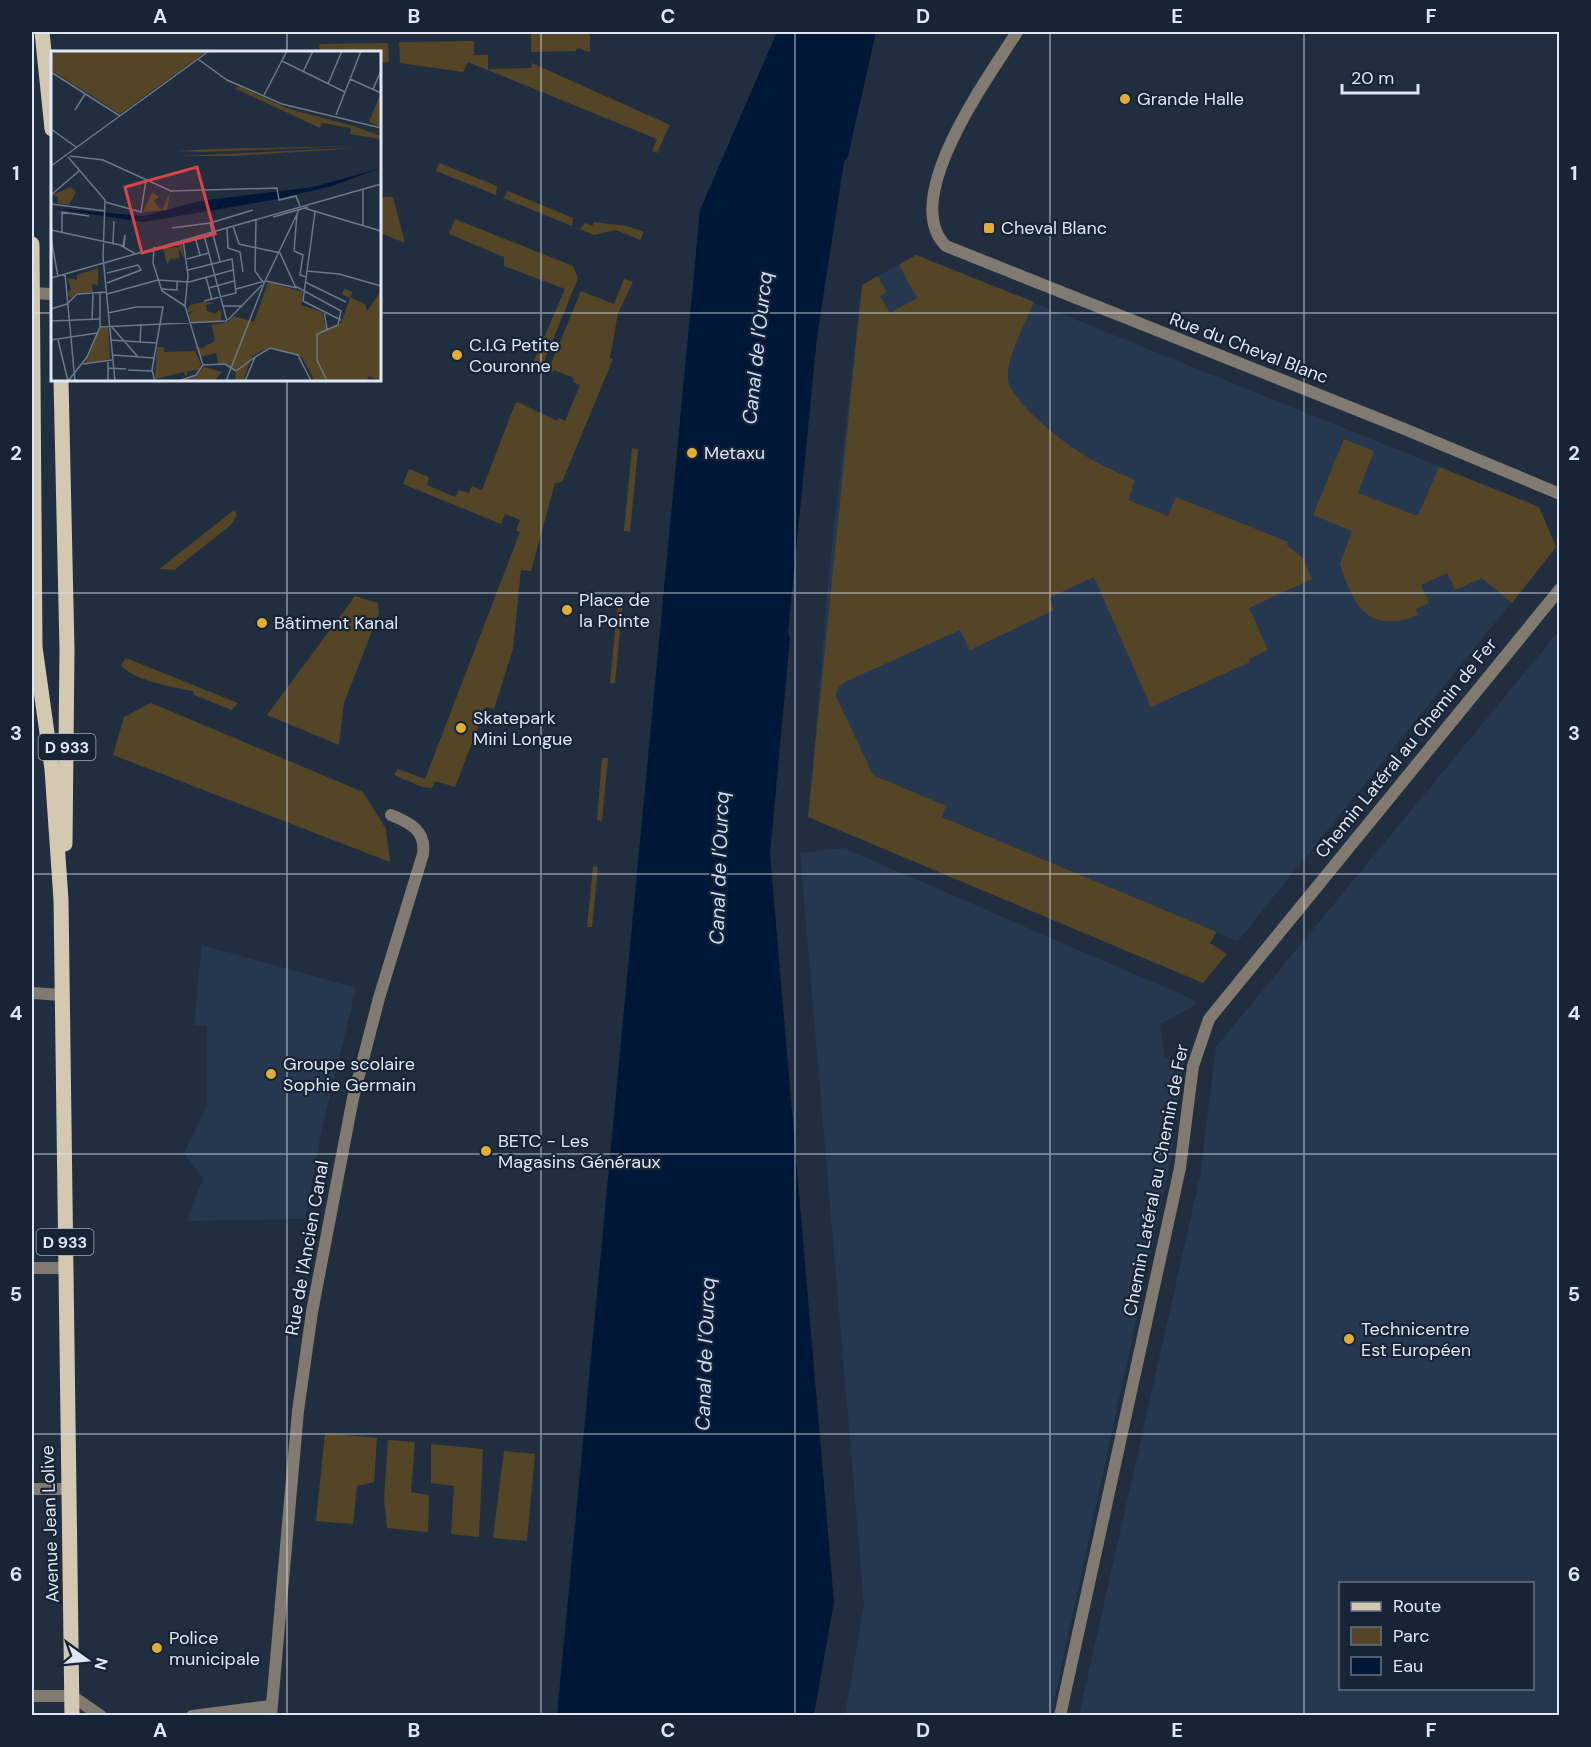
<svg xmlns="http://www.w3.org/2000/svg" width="1591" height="1747" font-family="'DM Sans',sans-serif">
	<rect width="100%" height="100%" fill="#212e40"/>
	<g fill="#263850" fill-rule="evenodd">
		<path d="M916 255 1539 507 1556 547 1238 941 813 763 830 565 862 285Z"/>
		<path d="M1559 631V1715H1079L1200 1177 1216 1047ZM1340 1584H1532V1688H1340Z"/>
		<path d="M844 848 1196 1001 1195 1005 1160 1024 1165 1058 1181 1059 1184 1063 1171 1158 1051 1715H845L864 1604 800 853Z"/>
		<path d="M202 945 356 988 322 1128 305 1219 187 1221 203 1178 184 1153 207 1106V1026L194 1025Z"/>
	</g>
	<g fill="#544526">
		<path d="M531 32H590V52L578 48 575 51 531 52Z"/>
		<path d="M474 41V55H488V69L531 68 532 63 670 125 657 153 652 151 657 139 468 62 463 72 400 63 399 42Z"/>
		<path d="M388 43 389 62 380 63V52H320L319 44Z"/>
		<path d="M439 163 497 186 496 195 436 171Z"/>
		<path d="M508 191 573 218 572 226 503 198Z"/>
		<path d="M380 197H393L405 243 380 233Z"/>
		<path d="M455 219 573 266 578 278 541 369 533 363 565 289 504 266V257L449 234Z"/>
		<path d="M594 222 627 226 644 232 640 240 616 230 594 235 580 229 585 223 592 226Z"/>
		<path d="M916 255 1034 302C1026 322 1005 359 1008 380 1010 392 1021 402 1028 410 1062 444 1091 462 1135 480L1128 500 1168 516 1176 497 1288 542 1287 545 1303 558 1312 579 1249 608 1268 650 1249 659 1250 662 1151 707 1094 577 1049 598 1054 610 970 650 960 630 845 682 838 688 836 696 873 775 946 806 942 817 1217 932 1210 943 1227 954 1203 983 808 817 862 285 878 276 886 292 880 296 890 313 917 298 899 265Z"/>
		<path d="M624 279 633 282 618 313 610 358 613 359 562 482 555 483 531 571 521 570 513 649 494 709 486 707 455 787 435 781 432 788 422 787 394 775 398 769 425 779 520 532 516 530 520 520 505 514 501 524 403 484 409 469 429 477 427 485 455 497 459 490 469 493 472 486 482 490 515 404 518 402 557 421 559 418 565 421 580 385 573 382 574 378 554 370 552 373 548 371 581 291 614 304Z"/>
		<path d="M1344 439 1374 451 1358 493 1418 516 1439 467 1539 507 1556 547 1512 603 1482 578 1455 590 1447 573 1421 585 1429 603 1416 609 1418 615C1370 635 1353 607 1340 564L1352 531 1313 515Z"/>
		<path d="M632 448 638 449 630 532 624 531Z"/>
		<path d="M234 510 237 514 232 524 179 566 175 570 159 569Z"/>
		<path d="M355 596 378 603 379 613 344 703 339 745 267 715Z"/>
		<path d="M618 600H623L615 683H610Z"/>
		<path d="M126 658 238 703 232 710 194 695 193 691C175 688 132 680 121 665Z"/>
		<path d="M151 703 363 792 386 829 390 862 113 755 124 717Z"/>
		<path d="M602 758H608L602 821 597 820Z"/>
		<path d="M593 866 598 867 592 927H587Z"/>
		<path d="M325 1433 377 1438 374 1482 357 1486 353 1524 316 1521Z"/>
		<path d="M388 1440 415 1442 411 1492 429 1495 428 1532 387 1528 384 1499Z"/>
		<path d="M431 1444 483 1449 479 1537 451 1534 454 1486 431 1483Z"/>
		<path d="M504 1451 535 1454 527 1541 493 1538Z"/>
	</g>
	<path fill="#011737" d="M777 32H876L848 156 844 162 817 337 788 632 790 638 770 854 834 1602 814 1715H557L700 210Z"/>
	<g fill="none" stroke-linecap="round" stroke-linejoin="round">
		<g stroke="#807a70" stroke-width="12">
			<path d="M1017 32C990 75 898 199 946 246L1402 428 1560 494"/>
			<path d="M32 293 52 294"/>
			<path d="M32 993 62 995"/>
			<path d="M32 1268H66"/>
			<path d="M32 1489H67"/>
			<path d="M32 1696H72L101 1716"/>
			<path d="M192 1716 271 1706"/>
			<path d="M271 1716 298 1411 312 1312 353 1098 379 998 423 854C426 831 411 823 391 815"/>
			<path d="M1060 1716 1180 1168 1193 1066 1209 1019 1560 589"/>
		</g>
		<g stroke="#d3c8b2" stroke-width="15">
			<path d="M42 32 52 129"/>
			<path d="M32 244 35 647 52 769 61 900 72 1716"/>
			<path d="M61 380 67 650 65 844"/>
		</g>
	</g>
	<path fill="none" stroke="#dee7f3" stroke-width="1.5" stroke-opacity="0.55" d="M287 32V52M541 32V1716M795 32V1716M1050 32V1716M1304 32V1716M32 313H52M380 313H1560M287 380V1716M32 593H1560M32 874H1560M32 1154H1560M32 1434H1560"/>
	<g fill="#e2af34" stroke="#172436" stroke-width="2">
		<circle cx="1125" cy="99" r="6"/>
		<rect x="983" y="222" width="12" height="12" rx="3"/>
		<circle cx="457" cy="355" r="6"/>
		<circle cx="692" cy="453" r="6"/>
		<circle cx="567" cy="610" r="6"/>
		<circle cx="262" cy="623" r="6"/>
		<circle cx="461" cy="728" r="6"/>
		<circle cx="271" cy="1074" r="6"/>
		<circle cx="486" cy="1151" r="6"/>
		<circle cx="1349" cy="1339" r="6"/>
		<circle cx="157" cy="1648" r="6"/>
	</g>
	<g text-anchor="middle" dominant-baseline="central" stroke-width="4.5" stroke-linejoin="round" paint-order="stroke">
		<g fill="#172436" stroke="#a2acba" stroke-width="1.5">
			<rect x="38.5" y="734" width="57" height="26" rx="4.5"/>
			<rect x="36.5" y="1229" width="57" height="26" rx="4.5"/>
		</g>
		<g font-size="16" font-weight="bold" fill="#dee7f3">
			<text x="67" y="747">D 933</text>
			<text x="65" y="1242">D 933</text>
		</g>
		<g font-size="18" fill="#dee7f3" stroke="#172436" text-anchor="start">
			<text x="1137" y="99">Grande Halle</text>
			<text x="1001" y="228">Cheval Blanc</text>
			<text x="469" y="345">C.I.G Petite<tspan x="469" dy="21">Couronne</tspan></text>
			<text x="704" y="453">Metaxu</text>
			<text x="579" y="600">Place de<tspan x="579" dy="21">la Pointe</tspan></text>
			<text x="274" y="623">Bâtiment Kanal</text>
			<text x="473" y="718">Skatepark<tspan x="473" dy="21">Mini Longue</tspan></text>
			<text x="283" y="1064">Groupe scolaire<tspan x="283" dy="21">Sophie Germain</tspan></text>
			<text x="498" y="1141">BETC - Les<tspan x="498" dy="21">Magasins Généraux</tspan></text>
			<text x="1361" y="1329">Technicentre<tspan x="1361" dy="21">Est Européen</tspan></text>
			<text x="169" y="1638">Police<tspan x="169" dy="21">municipale</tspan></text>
		</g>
		<g font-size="18" fill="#dee7f3" stroke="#172436">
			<text transform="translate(1249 348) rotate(21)">Rue du Cheval Blanc</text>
			<text transform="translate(1406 748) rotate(-51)">Chemin Latéral au Chemin de Fer</text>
			<text transform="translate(1156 1180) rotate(-79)">Chemin Latéral au Chemin de Fer</text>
			<text transform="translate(307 1248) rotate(-80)">Rue de l'Ancien Canal</text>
			<text transform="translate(50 1524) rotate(-92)">Avenue Jean Lolive</text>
		</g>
		<g font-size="20" font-style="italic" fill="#cadcf5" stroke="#172436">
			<text transform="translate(757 348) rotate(-84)">Canal de l'Ourcq</text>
			<text transform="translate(719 868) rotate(-88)">Canal de l'Ourcq</text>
			<text transform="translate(705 1354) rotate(-88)">Canal de l'Ourcq</text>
		</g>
	</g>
	<g transform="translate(51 51)">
		<rect width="330" height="330" fill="#212e40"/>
		<path d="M0 0H156L69 63 0 19ZM189 36 238 58 303 75 330 85V88L299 83 300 77 271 72 269 77 183 37ZM328 46 330 47V76L318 71ZM307 95 151 101 125 100 161 98ZM307 97 183 105H130L276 98ZM20 136 25 141 18 154 7 152V146L1 144ZM101 141 108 146 103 150 111 160 119 141 116 159 92 161ZM131 192 133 208 128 197V207L123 208 126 212 121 207 116 213 112 197 128 196 125 193ZM47 217V234L41 233 42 241 25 242 20 247 16 243 20 238 16 227 26 229V224ZM217 231 252 241 250 254 271 261 275 278 288 274 292 267 299 247 291 243 293 238 302 241 299 246 314 253 316 260 330 240V330L318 325 315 330 263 329 251 306 219 296 201 305 192 330H184L185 319 175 313 168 315 165 302 149 306 144 295 151 297 164 290 161 275H155L177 271 183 265 203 271ZM153 251 164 252 155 254 156 260 164 263 170 258V270L140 272 138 263 142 260 136 262V259L139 254ZM57 276 59 308 34 313 49 277ZM106 296H113V301L144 300 150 313 148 319 137 320 135 326 133 321 104 328ZM153 316 171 321 163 330H132L145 325Z" fill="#544526"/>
		<path d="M330 117 281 135 222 149 92 171 0 157 93 165 149 150 262 136Z" fill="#011737"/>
		<path fill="none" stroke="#6d7888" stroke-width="1.5" d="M147 8 176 29 231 53 330 77M231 10 294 41M0 21 69 65M252 21 262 0M299 28 330 42M277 33 291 0M322 38 330 20M213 44 236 0M24 59 34 43M285 64 310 0M0 78 25 96M19 105 52 109 120 140 226 137 228 149 245 145 249 155M17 106 54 149 52 206 64 330M0 115 158 0M0 144 28 120M54 151 90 161 95 129M0 153 54 160M253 157 330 180M10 161 38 165M11 161V181M264 161 252 250 290 269M246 163 243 200 252 204 249 224 255 226M222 166 257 156M205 169 204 220 212 231M159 172 169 210M312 174V139M182 175 188 193 229 202 244 235 290 260 287 274 266 283V309L276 330M176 176 177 197 189 201 192 221M121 177 159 172 202 159M0 179 69 194 85 203M153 184 176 270M144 186 149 204M0 187 7 226M132 189 137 224 134 255 152 314M62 192 63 170M72 195 74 184 73 196M103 196 102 212 111 240 134 255M136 208 158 202M137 219 181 208 185 242 153 250M256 220 288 223 330 235M56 222 87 214 90 219 56 232M14 223 24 330M155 226 161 249M0 227 330 133M214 230 248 159M215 230 246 237M254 231 295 251M158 237 183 230M110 238 126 239V230M185 238 214 230 212 235M56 243 107 229 138 231 182 219M172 255H191M0 258 16 253 26 243 56 241M273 260 276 278M57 262 85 256H112L101 319 104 330M41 269 42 242M177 269 211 234M0 270 48 268M60 275 87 306M49 276 176 270M0 289 46 282M7 289 17 330M59 289 105 292M89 291 90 273M62 304 103 307M32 313 61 309M152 314 174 313 185 320M57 317 75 318M77 319 101 320M185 320 204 306M17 330 36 306 49 276V241M57 330V309M127 330 145 324 152 314M175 330 212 235M194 330 204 306 219 297 247 304 260 330"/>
		<path fill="#d74546" fill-opacity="0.15" stroke="#d74546" stroke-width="3" d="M146 116 164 183 91 202 74 136Z"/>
		<rect width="330" height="330" fill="none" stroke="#dee7f3" stroke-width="3"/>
	</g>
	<rect width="1591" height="1747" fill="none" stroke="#172436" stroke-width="66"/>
	<rect x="1339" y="1582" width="195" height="108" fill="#172436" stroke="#677282" stroke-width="1.5"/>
	<rect x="1351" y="1602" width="30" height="9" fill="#d3c8b2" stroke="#677282" stroke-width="1.5"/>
	<text x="1393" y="1612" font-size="18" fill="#dee7f3">Route</text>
	<rect x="1351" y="1627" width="30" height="18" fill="#544526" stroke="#677282" stroke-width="1.5"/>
	<text x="1393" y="1642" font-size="18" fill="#dee7f3">Parc</text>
	<rect x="1351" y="1657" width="30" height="18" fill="#011737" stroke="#677282" stroke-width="1.5"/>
	<text x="1393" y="1672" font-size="18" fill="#dee7f3">Eau</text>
	<g transform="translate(87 1660) rotate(105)" stroke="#172436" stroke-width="4.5" paint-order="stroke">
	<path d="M0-4.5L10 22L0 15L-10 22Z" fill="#dee7f3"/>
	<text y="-9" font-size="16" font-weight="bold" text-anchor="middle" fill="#dee7f3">N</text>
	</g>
	<path d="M1342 84v9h76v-9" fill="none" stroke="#dee7f3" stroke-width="3"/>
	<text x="1351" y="84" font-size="18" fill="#dee7f3" stroke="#172436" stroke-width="4.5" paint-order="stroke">20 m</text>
	<rect x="33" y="33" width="1525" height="1681" fill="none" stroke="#dee7f3" stroke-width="2"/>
	<g font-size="20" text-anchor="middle" font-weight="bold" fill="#dee7f3">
		<text x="160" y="23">A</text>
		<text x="414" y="23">B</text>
		<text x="668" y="23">C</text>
		<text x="923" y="23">D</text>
		<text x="1177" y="23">E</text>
		<text x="1431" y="23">F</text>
		<text x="16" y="180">1</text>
		<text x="1574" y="180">1</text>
		<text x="16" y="460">2</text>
		<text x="1574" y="460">2</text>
		<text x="16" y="740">3</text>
		<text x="1574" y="740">3</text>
		<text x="16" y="1020">4</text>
		<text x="1574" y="1020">4</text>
		<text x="16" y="1301">5</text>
		<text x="1574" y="1301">5</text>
		<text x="16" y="1581">6</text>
		<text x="1574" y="1581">6</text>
		<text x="160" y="1737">A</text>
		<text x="414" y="1737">B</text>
		<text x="668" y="1737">C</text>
		<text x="923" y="1737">D</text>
		<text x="1177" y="1737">E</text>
		<text x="1431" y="1737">F</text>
	</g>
</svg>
